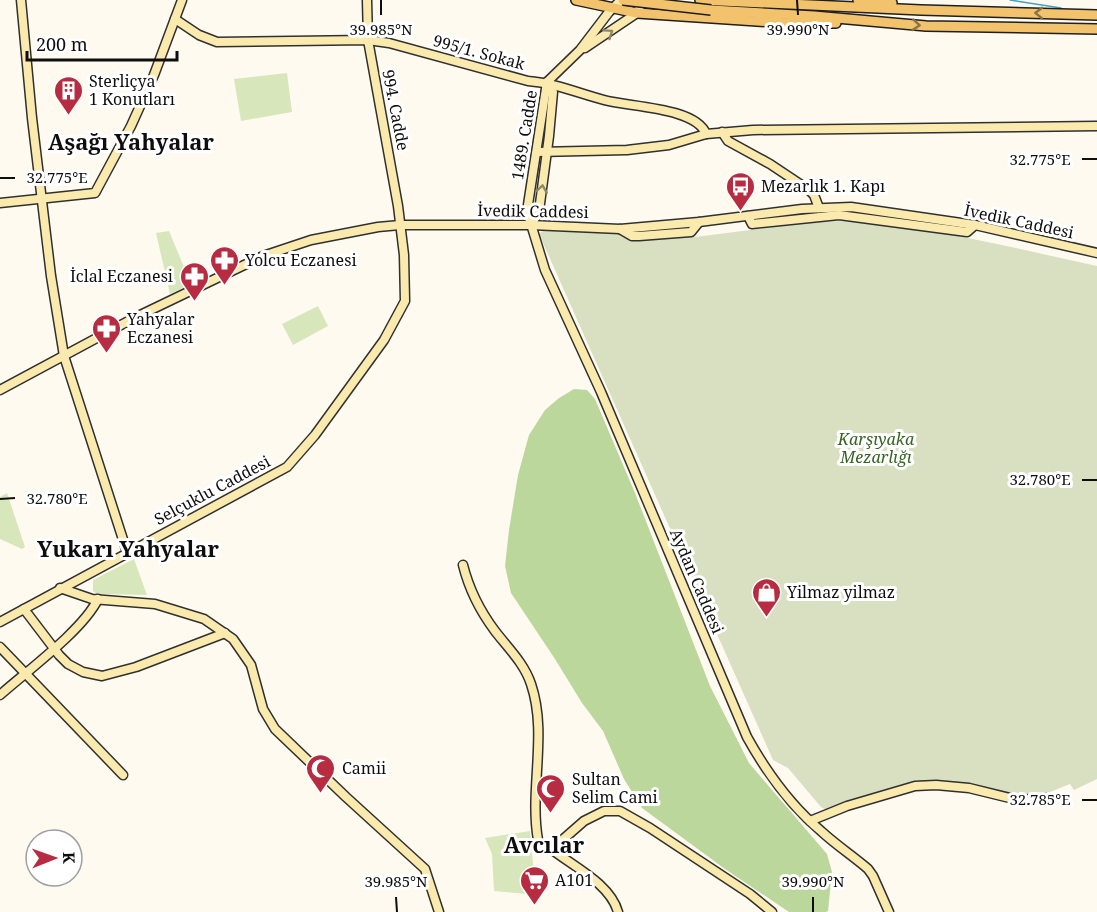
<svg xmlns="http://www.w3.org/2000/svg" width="1097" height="912" font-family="'Noto Serif',serif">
	<rect width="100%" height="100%" fill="#fefaf0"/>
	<g fill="#d7e7bb">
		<path d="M287 73 292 112 241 121 234 79Z"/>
		<path d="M169 231 191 284 170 294 156 233Z"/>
		<path d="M318 306 328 326 293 345 282 324Z"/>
		<path d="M7 493 25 547 22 549 0 539V497Z"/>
		<path d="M134 559 147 595 97 594 93 591V580Z"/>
		<path d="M530 831 533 864 527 894 494 891 492 854 485 838Z"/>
	</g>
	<path fill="#bcd79b" d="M574 389 587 390 595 399 635 493 710 686 749 763 827 854 832 872 828 911 826 912H789L725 869 642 808 624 779 603 731 582 703 555 659 511 593 505 566 509 530 518 475 529 435 545 410 559 398Z"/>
	<path fill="#d9dfc1" d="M840 221C927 225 1012 248 1097 266V779L1074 790 1070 784 1045 794 1027 798 937 784 827 810 821 807 788 768 773 760 539 234 544 230 695 237 814 222Z"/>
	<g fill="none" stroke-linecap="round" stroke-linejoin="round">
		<path stroke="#41a0c7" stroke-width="1.5" d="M1010 0 1061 8"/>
		<defs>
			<g id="secondary">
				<path d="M21 0 32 118 51 276 64 356 127 552"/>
				<path d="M621 0 609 12 580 50 547 82 527 211 545 270 601 392 747 737C767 773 790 805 821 831 836 845 853 856 868 869L873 876 889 912"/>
				<path d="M175 19 199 35 217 42 368 40 389 43 528 81C555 83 578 93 604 100 628 107 696 107 706 134"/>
				<path d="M585 48 637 13 643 0"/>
				<path d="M722 132 728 141 770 164 809 190 814 195 819 208"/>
				<path d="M537 152 627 150 669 145 706 134 753 130 1097 126"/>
				<path d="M0 203 95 193 131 126 154 75 182 0"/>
				<path d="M748 216 752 224 839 215 967 232 975 225"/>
				<path d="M531 225 539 211 549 136 553 92 547 82"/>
				<path d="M620 229 632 236H639L691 232 699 222"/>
				<path d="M0 390 134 318 263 256 311 240 378 227 400 225H531L620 229 699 222 802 209 851 207 975 225 1097 253"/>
				<path d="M463 565C469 589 480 611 495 631 508 648 524 663 531 684 548 734 529 789 538 840L542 846 550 848C572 866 610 883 618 912"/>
				<path d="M60 588 92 599 155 604 204 619 233 639 251 665 263 709 275 729 346 797 425 869 439 912"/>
				<path d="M24 609 59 655 68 664 83 672 102 676 136 667 225 633"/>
				<path d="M0 622 287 467 315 435 384 340 405 301 404 255 398 206 368 40 367 0"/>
				<path d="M0 647 123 775"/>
				<path d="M0 695C27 671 83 630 98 599"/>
				<path d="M810 821 847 806 915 786 936 785 969 788 1018 800 1046 798"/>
				<path d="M550 848 560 842 584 821 604 811H620L650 828 750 894 772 912"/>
			</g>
			<g id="primary">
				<path d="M576 0 637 13 788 23H836"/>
				<path d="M700 0 921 10 1097 15"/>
				<path d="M858 0 892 3"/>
				<path d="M711 10 814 16 926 26 1097 29"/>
			</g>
		</defs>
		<use href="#secondary" stroke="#303030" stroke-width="11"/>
		<use href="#primary" stroke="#1f1f1f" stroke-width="12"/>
		<use href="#secondary" stroke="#fbeaae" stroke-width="8"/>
		<use href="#primary" stroke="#f2c36c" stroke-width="9"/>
		<defs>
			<path id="primary-bridge" d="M623 0 711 10"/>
		</defs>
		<use href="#primary-bridge" stroke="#1f1f1f" stroke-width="12" stroke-linecap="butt"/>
		<use href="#primary-bridge" stroke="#f2c36c" stroke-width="9"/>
	</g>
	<defs><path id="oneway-chevron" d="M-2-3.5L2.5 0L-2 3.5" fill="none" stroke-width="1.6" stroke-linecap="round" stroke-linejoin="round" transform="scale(1.5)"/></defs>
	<g stroke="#8b7242">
		<use href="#oneway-chevron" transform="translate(1039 13) rotate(-179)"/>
		<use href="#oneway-chevron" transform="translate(916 25) rotate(5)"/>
	</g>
	<g stroke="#908766">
		<use href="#oneway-chevron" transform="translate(609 33) rotate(-34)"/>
		<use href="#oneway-chevron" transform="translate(542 189) rotate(-82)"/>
	</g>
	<path fill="none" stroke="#0e0e0e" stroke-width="2" d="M381 0V15M797 0 798 15M1082 159H1097M0 178H15M1082 480H1097M0 499 15 498M1082 800H1097M396 897 397 912M813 897V912"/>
	<defs>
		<symbol id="building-pin" viewBox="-11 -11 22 30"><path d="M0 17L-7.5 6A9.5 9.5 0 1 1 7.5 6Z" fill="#b82c42" stroke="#fff"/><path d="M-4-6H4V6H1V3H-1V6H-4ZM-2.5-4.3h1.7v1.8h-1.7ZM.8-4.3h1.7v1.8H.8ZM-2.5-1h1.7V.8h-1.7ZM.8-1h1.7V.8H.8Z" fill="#fff"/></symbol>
		<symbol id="bus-pin" viewBox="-11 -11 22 30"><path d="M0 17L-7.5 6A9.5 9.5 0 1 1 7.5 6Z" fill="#b82c42" stroke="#fff"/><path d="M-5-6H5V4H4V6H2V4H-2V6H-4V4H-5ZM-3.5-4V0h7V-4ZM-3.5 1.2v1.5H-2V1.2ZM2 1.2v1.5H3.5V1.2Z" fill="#fff"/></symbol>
		<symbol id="pharmacy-pin" viewBox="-11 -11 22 30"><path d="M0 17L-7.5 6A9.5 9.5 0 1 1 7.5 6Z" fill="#b82c42" stroke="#fff"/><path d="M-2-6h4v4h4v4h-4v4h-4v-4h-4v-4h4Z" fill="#fff"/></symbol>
		<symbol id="shop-pin" viewBox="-11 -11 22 30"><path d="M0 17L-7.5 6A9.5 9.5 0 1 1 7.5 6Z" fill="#b82c42" stroke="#fff"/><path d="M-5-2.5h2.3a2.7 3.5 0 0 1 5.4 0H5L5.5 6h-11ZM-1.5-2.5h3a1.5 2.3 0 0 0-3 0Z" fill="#fff"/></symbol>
		<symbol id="mosque-pin" viewBox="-11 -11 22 30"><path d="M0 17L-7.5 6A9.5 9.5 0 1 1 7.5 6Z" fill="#b82c42" stroke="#fff"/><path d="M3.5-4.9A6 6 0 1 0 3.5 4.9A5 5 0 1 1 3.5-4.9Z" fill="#fff"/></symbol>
		<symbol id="supermarket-pin" viewBox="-11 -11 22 30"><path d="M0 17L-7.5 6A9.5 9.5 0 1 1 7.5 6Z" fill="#b82c42" stroke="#fff"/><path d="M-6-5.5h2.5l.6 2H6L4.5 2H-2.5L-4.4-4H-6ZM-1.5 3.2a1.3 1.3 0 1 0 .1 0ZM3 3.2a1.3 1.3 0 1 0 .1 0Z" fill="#fff"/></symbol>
	</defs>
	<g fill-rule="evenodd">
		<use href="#building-pin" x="52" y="74" width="33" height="45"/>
		<use href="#bus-pin" x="724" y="170" width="33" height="45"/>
		<use href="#pharmacy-pin" x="208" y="244" width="33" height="45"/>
		<use href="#pharmacy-pin" x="178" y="260" width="33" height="45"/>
		<use href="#pharmacy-pin" x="90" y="312" width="33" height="45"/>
		<use href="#shop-pin" x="750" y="576" width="33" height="45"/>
		<use href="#mosque-pin" x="304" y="752" width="33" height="45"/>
		<use href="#mosque-pin" x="534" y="772" width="33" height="45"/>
		<use href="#supermarket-pin" x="518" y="864" width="33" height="45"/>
	</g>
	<g text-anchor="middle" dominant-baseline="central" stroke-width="6" stroke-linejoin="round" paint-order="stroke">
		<g font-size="16" fill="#0e0e0e" stroke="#fff">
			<text transform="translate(479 52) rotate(15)">995/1. Sokak</text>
			<text transform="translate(396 110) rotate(79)">994. Cadde</text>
			<text transform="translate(524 135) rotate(-81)">1489. Cadde</text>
			<text transform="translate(533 211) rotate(1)">İvedik Caddesi</text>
			<text transform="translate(1019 221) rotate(12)">İvedik Caddesi</text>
			<text transform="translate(212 490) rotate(-28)">Selçuklu Caddesi</text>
			<text transform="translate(697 581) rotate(67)">Aydan Caddesi</text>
		</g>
		<g font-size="16" fill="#0e0e0e" stroke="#fff" text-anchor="start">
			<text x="89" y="81">Sterliçya<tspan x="89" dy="18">1 Konutları</tspan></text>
			<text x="761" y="186">Mezarlık 1. Kapı</text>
			<text x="245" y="260">Yolcu Eczanesi</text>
			<text x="173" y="276" text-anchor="end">İclal Eczanesi</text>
			<text x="127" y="319">Yahyalar<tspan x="127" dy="18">Eczanesi</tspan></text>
			<text x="787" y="592">Yilmaz yilmaz</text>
			<text x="342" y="768">Camii</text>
			<text x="572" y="779">Sultan<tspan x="572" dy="18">Selim Cami</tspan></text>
			<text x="555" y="880">A101</text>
		</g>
		<g font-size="16" font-style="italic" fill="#366321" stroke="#fff">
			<text x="876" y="439">Karşıyaka<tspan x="876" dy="18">Mezarlığı</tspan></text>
		</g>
		<g font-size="22" font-weight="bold" fill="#0e0e0e" stroke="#fff">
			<text x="131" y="141">Aşağı Yahyalar</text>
			<text x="128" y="548">Yukarı Yahyalar</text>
			<text x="544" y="844">Avcılar</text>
		</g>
	</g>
	<g font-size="15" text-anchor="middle" fill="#0e0e0e" stroke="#fff" stroke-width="6" stroke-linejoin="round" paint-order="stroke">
		<text x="381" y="35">39.985°N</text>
		<text x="798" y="35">39.990°N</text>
		<text x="1040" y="165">32.775°E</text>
		<text x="57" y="183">32.775°E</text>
		<text x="1040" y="485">32.780°E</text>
		<text x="57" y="504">32.780°E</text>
		<text x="1040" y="805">32.785°E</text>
		<text x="396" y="887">39.985°N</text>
		<text x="813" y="887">39.990°N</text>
	</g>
	<g transform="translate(54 858) rotate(89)"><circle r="28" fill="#ffffff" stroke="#9f9f9f" stroke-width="1.5"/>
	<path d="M0-4.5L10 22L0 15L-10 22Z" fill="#b82c42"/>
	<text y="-9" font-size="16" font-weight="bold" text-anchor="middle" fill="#0e0e0e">K</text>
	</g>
	<path d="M27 51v9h150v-9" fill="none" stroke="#0e0e0e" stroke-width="3"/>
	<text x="36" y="51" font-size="18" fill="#0e0e0e" stroke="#ffffff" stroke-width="4.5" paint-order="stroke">200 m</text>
</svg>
